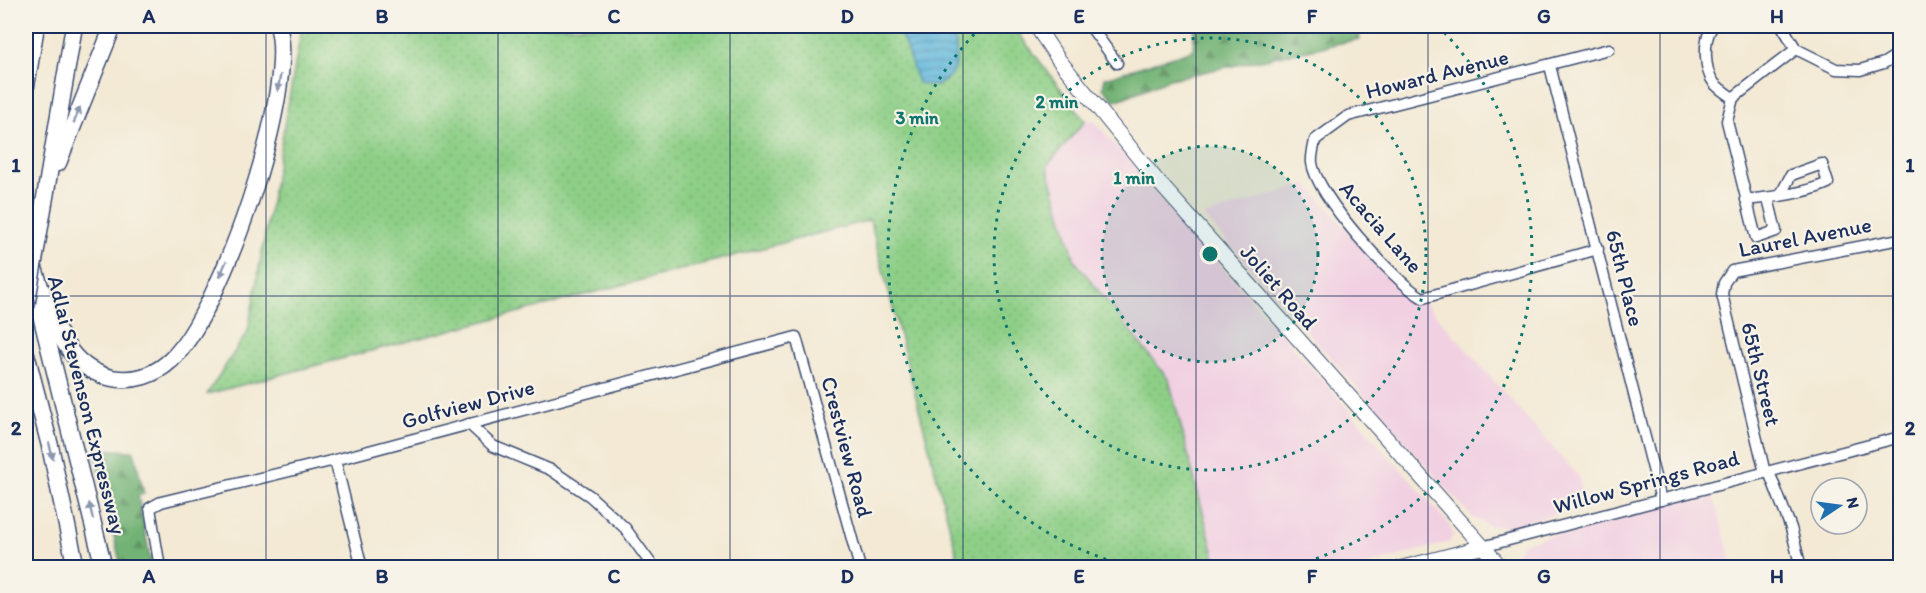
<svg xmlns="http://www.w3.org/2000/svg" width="1926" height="593" font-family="Itim,sans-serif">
	<defs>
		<pattern id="grass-dots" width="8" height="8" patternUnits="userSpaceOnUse" patternTransform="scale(1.5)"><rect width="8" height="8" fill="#8ecf87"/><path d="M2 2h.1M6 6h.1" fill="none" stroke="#7ab277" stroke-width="1.8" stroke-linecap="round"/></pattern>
		<pattern id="forest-firs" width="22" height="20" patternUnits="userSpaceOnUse" patternTransform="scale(1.5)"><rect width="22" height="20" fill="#72b274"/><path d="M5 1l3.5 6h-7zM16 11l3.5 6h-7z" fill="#5d9162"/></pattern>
		<pattern id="water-rules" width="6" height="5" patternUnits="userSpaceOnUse" patternTransform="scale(1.5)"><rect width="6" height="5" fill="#5eb7dc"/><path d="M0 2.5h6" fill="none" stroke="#4d95b6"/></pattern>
	</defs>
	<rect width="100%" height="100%" fill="#f7f3e8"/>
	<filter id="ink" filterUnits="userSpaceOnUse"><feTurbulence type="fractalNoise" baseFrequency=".0167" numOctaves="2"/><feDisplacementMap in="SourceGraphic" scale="12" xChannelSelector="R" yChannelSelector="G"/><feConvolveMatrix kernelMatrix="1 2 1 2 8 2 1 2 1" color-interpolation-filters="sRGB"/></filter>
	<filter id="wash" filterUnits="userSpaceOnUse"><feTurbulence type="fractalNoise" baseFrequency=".008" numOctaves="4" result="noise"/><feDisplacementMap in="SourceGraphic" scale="24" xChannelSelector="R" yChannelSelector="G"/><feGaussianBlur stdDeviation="1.35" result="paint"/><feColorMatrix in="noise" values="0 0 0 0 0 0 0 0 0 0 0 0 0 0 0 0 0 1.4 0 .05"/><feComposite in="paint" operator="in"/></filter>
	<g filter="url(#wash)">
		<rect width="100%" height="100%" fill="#f3e9d4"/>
		<g fill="#f1d0e2">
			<path d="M1093 120 1449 524 1453 535 1450 542 1359 567H1217L1169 380 1075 261 1047 166 1085 121Z"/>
			<path d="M1307 184 1386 275 1428 306 1578 476 1585 506 1507 527 1490 526 1472 517 1204 216Z"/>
			<path d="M1712 491 1733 567H1520L1518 565 1515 555 1524 543Z"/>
		</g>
		<path fill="url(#grass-dots)" stroke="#547f72" stroke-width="1.5" d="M302 26H1013L1085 121 1047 166 1075 261 1169 380 1217 567H960L870 220 207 394 248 331Z"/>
		<g fill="url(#forest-firs)" stroke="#467069" stroke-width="1.5">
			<path d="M1195 26H1357L1360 39 1170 79 1115 101 1103 88 1105 78 1193 50Z"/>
			<path d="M94 449 134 451 144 494 138 496 152 567H121Z"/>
		</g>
		<path fill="url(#water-rules)" stroke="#3c739d" stroke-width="1.5" d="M894 26H953C957 50 962 76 935 86L918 83 903 39Z"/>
	</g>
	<g filter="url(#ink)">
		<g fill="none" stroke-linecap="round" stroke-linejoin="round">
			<defs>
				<g id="minor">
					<path d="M1090 26 1117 63"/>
					<path d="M1782 26 1796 49 1836 69 1860 70 1884 63 1900 53"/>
					<path d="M1712 27C1703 40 1704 70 1714 83 1719 89 1727 94 1733 98L1727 121 1756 238 1776 231 1768 198"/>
					<path d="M1550 66 1661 500"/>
					<path d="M1733 98 1796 49"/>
					<path d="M1746 200C1773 197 1804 194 1828 183L1822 164 1791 175 1780 196"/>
					<path d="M1598 249 1423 298C1393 281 1317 196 1312 163 1311 156 1314 147 1315 140L1348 116 1609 49"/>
					<path d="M469 424 493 446 551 470 590 496 625 528 654 568"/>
					<path d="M335 460 362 568"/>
					<path d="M1769 472 1791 528 1801 568"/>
					<path d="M1765 473 1722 294 1724 283 1732 271 1900 239"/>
					<path d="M1482 547 1900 437"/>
					<path d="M160 568 150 508 161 502 335 460 796 337 860 568"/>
				</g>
				<g id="major">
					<path d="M1036 26 1059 60 1155 178 1502 568"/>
					<path d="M1401 568 1482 547"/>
				</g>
				<g id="highway">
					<path d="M26 86 36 26"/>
					<path d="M58 163 113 26"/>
					<path d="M44 203 74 26"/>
					<path d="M26 243C38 279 48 321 71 352 81 365 95 374 112 378 134 382 155 375 171 360 220 315 298 90 278 26"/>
					<path d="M39 307 104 568"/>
					<path d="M26 354 50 446 76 568"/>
				</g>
			</defs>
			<use href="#minor" stroke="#3b4b70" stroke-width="13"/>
			<use href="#major" stroke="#3b4b70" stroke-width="16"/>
			<use href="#highway" stroke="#3b4b70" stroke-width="19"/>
			<use href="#minor" stroke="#fff" stroke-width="10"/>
			<use href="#major" stroke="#fff" stroke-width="14"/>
			<use href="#highway" stroke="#fff" stroke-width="16"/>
			<defs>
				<path id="highway-bridge" d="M26 307 44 203"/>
			</defs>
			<use href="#highway-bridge" stroke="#3b4b70" stroke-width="19" stroke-linecap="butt"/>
			<use href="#highway-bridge" stroke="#fff" stroke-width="16"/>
		</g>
		<defs><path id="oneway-solid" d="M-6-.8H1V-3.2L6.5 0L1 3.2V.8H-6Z" transform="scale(1.5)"/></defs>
		<g fill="#8d97ae">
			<use href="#oneway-solid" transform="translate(279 83) rotate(100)"/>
			<use href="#oneway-solid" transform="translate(77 115) rotate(-68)"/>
			<use href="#oneway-solid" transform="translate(223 269) rotate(113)"/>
			<use href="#oneway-solid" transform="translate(51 451) rotate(77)"/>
			<use href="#oneway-solid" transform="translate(91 511) rotate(-103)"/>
		</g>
	</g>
	<path fill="none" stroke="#1b2f5e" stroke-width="1.5" stroke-opacity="0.55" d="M266 26V568M498 26V568M730 26V568M963 26V568M1196 26V568M1428 26V568M1660 26V568M26 296H1900"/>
	<circle cx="1210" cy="254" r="108" fill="#0f766e" fill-opacity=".12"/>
	<g fill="none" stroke="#0f766e" stroke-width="3" stroke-dasharray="3 6">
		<circle cx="1210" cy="254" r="108"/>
		<circle cx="1210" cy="254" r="216"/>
		<path d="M1132 567A323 323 0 0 1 982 26M1438 26A323 323 0 0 1 1288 567"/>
	</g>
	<g text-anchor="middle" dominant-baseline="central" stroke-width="4.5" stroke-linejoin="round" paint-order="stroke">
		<g font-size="22" fill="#1b2f5e" stroke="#f7f3e8">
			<text transform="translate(1437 74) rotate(-14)">Howard Avenue</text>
			<text transform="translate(1381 227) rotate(49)">Acacia Lane</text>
			<text transform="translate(1805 237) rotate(-11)">Laurel Avenue</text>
			<text transform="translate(1625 278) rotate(76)">65th Place</text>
			<text transform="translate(1279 287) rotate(49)">Joliet Road</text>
			<text transform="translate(1761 374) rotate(76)">65th Street</text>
			<text transform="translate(468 404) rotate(-15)">Golfview Drive</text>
			<text transform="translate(87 405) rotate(76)">Adlai Stevenson Expressway</text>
			<text transform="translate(847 447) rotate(75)">Crestview Road</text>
			<text transform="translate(1646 482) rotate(-15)">Willow Springs Road</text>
		</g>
	</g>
	<circle cx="1210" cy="254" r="9" fill="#0f766e" stroke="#f7f3e8" stroke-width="3"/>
	<g font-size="18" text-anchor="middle" font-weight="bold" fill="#0f766e" stroke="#f7f3e8" stroke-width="4.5" stroke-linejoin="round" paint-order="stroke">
		<text x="1057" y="108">2 min</text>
		<text x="917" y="124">3 min</text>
		<text x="1134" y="184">1 min</text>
	</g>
	<rect width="1926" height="593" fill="none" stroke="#f7f3e8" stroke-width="66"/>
	<g transform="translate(1839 506) rotate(77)"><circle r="28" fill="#f7f3e8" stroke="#9fa5b1" stroke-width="1.5"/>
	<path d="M0-4.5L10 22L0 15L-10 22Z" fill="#1f6fb2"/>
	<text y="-9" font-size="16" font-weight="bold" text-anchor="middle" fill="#1b2f5e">N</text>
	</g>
	<rect x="33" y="33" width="1860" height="527" fill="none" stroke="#1b2f5e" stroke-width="2"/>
	<g font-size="20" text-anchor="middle" font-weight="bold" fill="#1b2f5e">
		<text x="149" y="23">A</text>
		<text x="382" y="23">B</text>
		<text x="614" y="23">C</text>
		<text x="847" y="23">D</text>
		<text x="1079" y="23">E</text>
		<text x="1312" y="23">F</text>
		<text x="1544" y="23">G</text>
		<text x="1777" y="23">H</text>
		<text x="16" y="172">1</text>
		<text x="1910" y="172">1</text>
		<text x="16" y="435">2</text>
		<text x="1910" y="435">2</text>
		<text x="149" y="583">A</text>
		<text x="382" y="583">B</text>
		<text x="614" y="583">C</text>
		<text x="847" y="583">D</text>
		<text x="1079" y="583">E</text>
		<text x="1312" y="583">F</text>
		<text x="1544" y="583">G</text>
		<text x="1777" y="583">H</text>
	</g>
</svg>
